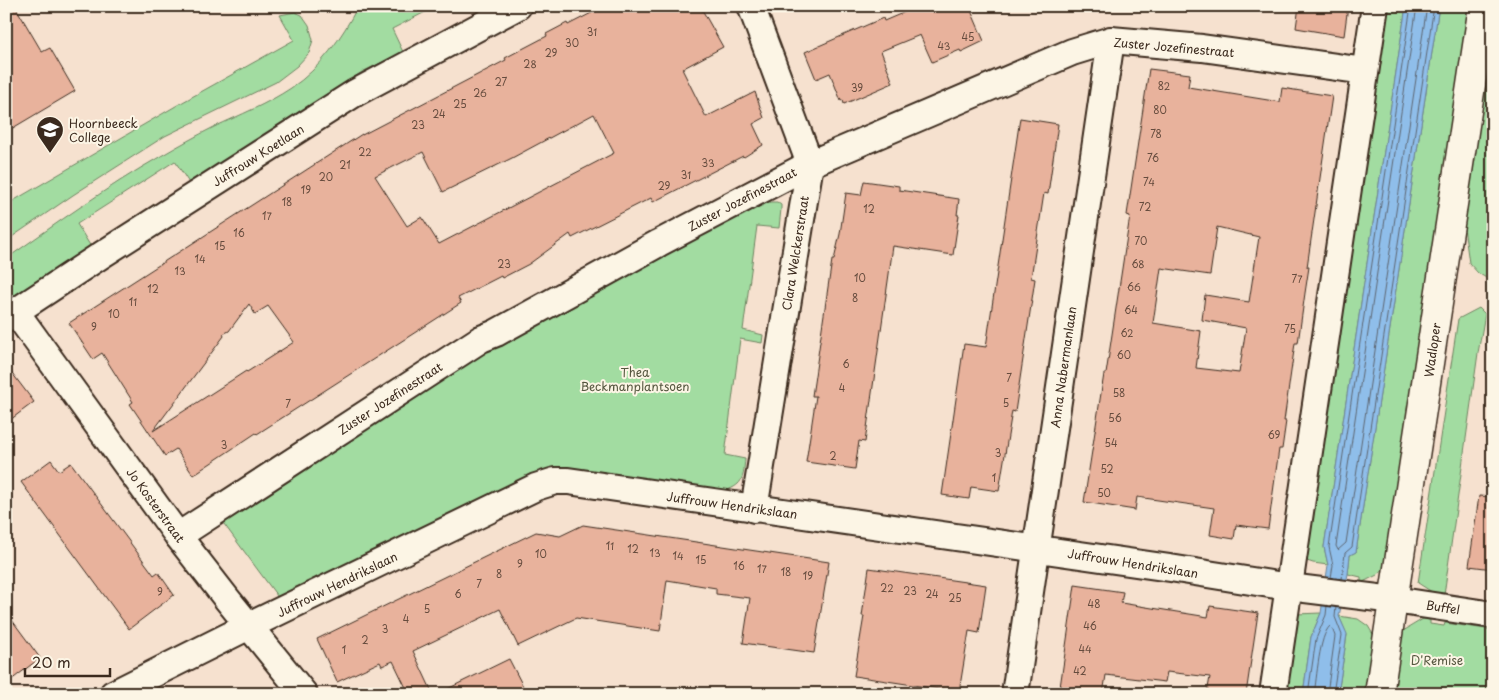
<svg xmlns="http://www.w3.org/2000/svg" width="1499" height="700" font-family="'Playpen Sans',sans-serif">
	<rect width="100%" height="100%" fill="#f6e1cf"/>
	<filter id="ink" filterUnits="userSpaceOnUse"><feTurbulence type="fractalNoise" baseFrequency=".02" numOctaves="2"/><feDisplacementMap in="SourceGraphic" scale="10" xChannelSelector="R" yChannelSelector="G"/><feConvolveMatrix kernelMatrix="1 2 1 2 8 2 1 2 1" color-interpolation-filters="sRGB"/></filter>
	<g filter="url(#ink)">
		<g fill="#a2dca1" stroke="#6e8360">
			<path d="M358 6H437L392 29 403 52 362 72 189 183 175 161 77 224 91 247 6 303V259C57 223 107 187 161 156 178 146 196 136 214 127 240 115 267 104 291 88 321 68 342 37 358 6Z"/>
			<path d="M1382 6H1406L1324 547 1328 565 1313 563 1301 559Z"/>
			<path d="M1439 6H1469L1388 565 1377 575 1361 583V577L1348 574 1350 555 1356 552Z"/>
			<path d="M295 12 302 15 309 25 313 40 309 53 297 66 276 82 165 136 73 195 6 241V205L181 103 294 40 280 15Z"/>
			<path d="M1493 16 1492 259 1493 282 1478 273 1469 263 1463 220Z"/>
			<path d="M769 202H777L781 205V209L779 228 757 226 743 330 763 335 762 343 740 339 725 455 745 459C743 480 743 485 722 492L575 471 280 600 221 520 507 337 762 204Z"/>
			<path d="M1479 308 1485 314 1478 353 1444 595 1432 592 1418 583 1458 319Z"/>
			<path d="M1321 613 1311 637 1303 694H1283L1296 614Z"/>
			<path d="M1339 616 1358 619 1368 626 1374 636 1368 694H1338L1347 635Z"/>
			<path d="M1423 619 1430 620V624L1444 626 1445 623 1493 630V694H1393L1403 631Z"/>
		</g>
		<path fill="#8fbeea" stroke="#6d8398" d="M1406 6H1439L1356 552 1350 555 1348 574 1339 616 1347 634 1338 694H1303L1311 637 1321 613 1328 565 1324 547Z"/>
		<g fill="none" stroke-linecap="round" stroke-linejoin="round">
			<g stroke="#5d6570" stroke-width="1">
				<path d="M1417 6 1336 546 1338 550 1346 543 1427 6"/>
				<path d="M1331 578 1333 565 1329 547 1411 6"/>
				<path d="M1342 579 1345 553 1352 547 1434 6"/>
				<path d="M1308 694 1316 639 1326 615 1327 606"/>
				<path d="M1314 694C1317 678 1319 636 1330 626L1332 628 1335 636 1327 694"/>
				<path d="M1333 694 1342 635 1335 617 1336 607"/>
			</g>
		</g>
		<g fill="#e8b29c" stroke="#3b2a1e" fill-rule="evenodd">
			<path d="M6 6H15L42 52 50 48 75 91 6 132Z"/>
			<path d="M605 6H700L723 47 682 69 706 117 755 92 764 118 753 124 763 145 744 157 743 156 653 202 651 198 572 238 570 234 529 264 502 278 501 276 458 298 461 303 257 434 256 433 193 475 176 449 165 456 130 404 133 402 102 353 93 359 69 323 362 134V135L506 60 505 58 547 36 546 34 567 23 568 25ZM594 114 614 153 439 244 422 217 407 226 375 176 423 152 443 192 512 158ZM249 304 255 314 268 306 294 342 247 372 246 371 153 431 224 336 223 334 229 331Z"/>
			<path d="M919 6H969L984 41 961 52 960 50 932 62 920 35 881 51 893 83 844 104 843 100 841 101 830 73 816 79 805 52 883 18 884 21Z"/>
			<path d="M1299 6H1348L1344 36 1296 28Z"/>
			<path d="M1149 69 1190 74 1188 87 1280 102 1282 88 1332 96 1307 267H1309L1305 293 1298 343H1295L1284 421H1286L1282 449H1279L1268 529 1236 525 1234 539 1210 535 1214 508 1137 497 1135 510 1084 502 1104 374H1106L1130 216 1127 215ZM1217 227 1259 237 1249 302 1205 295 1202 320 1246 328 1239 373 1196 368 1201 331 1153 323 1161 268 1210 275Z"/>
			<path d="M1020 118 1058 124 1048 194 1044 193 1031 278 1035 279 1015 412 1012 411 999 491 971 487 969 499 942 495 964 344 986 347Z"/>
			<path d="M864 181 899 186V190L959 199 957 215H959L953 255 893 246 865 442 859 441 855 469 806 462 816 396H812L832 260H834L840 234 846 193 861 195Z"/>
			<path d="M6 365 34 402 6 423Z"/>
			<path d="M51 460 59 471 71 463 154 575 158 572 174 595 129 629 21 482Z"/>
			<path d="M1479 496 1493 497V569L1469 566Z"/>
			<path d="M583 525 829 562 814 653 743 643 750 598 716 594V588L667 580 660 631 576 618 518 646 500 609 413 651 433 694H409L393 661 382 666 380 662 337 682 317 639 536 532 560 536Z"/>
			<path d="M869 568 986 585 979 633 969 631 959 692 854 676 864 616H862Z"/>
			<path d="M1075 585 1123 592 1121 603 1208 617 1210 606 1258 613 1246 694H1207L1210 677 1167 672 1165 682 1106 675 1103 694H1059Z"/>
			<path d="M6 612 40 658 6 684Z"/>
			<path d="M509 659 527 694H437Z"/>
		</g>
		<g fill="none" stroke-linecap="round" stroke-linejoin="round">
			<defs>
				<g id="street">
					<path d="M751 6 810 164 754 509"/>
					<path d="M15 311 178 536 227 599 304 694"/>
					<path d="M6 318 103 254 355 93 518 6"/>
					<path d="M178 536 481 339 496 333 659 243 810 164 1072 52 1111 40 1202 48 1365 71"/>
					<path d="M113 694 249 626 536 487 555 481H568L1170 568 1289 587 1394 600 1493 615"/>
					<path d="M1015 694 1111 40"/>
					<path d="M1273 694 1375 6"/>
				</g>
				<path id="secondary" d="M1379 694 1483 6"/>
			</defs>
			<use href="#street" stroke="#3b2a1e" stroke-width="30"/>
			<use href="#secondary" stroke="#3b2a1e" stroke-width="31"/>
			<use href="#street" stroke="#fcf5e5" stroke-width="26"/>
			<use href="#secondary" stroke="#fcf5e5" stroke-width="28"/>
		</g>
	</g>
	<defs>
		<symbol id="university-pin" viewBox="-11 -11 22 30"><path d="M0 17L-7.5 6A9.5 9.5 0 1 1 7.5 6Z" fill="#3b2a1e" stroke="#fcf5e5"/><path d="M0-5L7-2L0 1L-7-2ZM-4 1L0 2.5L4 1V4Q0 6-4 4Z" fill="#fff"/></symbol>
	</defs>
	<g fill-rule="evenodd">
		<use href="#university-pin" x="34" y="114" width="32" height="43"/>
	</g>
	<g text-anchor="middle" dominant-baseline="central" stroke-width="4" stroke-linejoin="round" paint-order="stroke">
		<g font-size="10" fill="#664c3e">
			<text x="592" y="31">31</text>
			<text x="968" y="36">45</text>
			<text x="572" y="42">30</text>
			<text x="944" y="45">43</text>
			<text x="551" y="52">29</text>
			<text x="530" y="63">28</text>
			<text x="501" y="81">27</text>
			<text x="1164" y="85">82</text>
			<text x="857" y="87">39</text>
			<text x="480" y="92">26</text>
			<text x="460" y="103">25</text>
			<text x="1160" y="109">80</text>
			<text x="439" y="113">24</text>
			<text x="418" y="124">23</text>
			<text x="1156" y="133">78</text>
			<text x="365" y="151">22</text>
			<text x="1153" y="157">76</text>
			<text x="708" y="162">33</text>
			<text x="345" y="164">21</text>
			<text x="686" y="174">31</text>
			<text x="326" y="176">20</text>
			<text x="1149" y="181">74</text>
			<text x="664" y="185">29</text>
			<text x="306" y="189">19</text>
			<text x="287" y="201">18</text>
			<text x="1145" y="206">72</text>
			<text x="869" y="208">12</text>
			<text x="267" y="215">17</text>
			<text x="239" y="232">16</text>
			<text x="1141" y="240">70</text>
			<text x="220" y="245">15</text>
			<text x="200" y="258">14</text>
			<text x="504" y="263">23</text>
			<text x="1138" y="263">68</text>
			<text x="180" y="270">13</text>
			<text x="860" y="277">10</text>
			<text x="1297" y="278">77</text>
			<text x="1134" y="286">66</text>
			<text x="153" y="288">12</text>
			<text x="855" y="297">8</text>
			<text x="133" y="301">11</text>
			<text x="1131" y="309">64</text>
			<text x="114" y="313">10</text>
			<text x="94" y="326">9</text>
			<text x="1290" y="328">75</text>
			<text x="1127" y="332">62</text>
			<text x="1124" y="354">60</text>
			<text x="846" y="363">6</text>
			<text x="1009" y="377">7</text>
			<text x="842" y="387">4</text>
			<text x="1119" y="392">58</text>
			<text x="1006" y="402">5</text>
			<text x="288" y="403">7</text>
			<text x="1115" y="417">56</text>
			<text x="1274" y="434">69</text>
			<text x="1111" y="442">54</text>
			<text x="224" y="444">3</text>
			<text x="998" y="452">3</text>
			<text x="833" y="455">2</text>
			<text x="1107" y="468">52</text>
			<text x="994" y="477">1</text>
			<text x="1104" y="492">50</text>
			<text x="610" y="545">11</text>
			<text x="633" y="548">12</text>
			<text x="655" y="552">13</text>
			<text x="541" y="553">10</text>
			<text x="678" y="555">14</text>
			<text x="701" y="559">15</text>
			<text x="520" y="563">9</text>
			<text x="739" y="565">16</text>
			<text x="762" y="568">17</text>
			<text x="786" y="571">18</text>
			<text x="499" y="573">8</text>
			<text x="808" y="575">19</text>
			<text x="479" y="583">7</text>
			<text x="887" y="587">22</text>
			<text x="910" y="590">23</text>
			<text x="160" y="591">9</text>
			<text x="458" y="593">6</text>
			<text x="932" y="593">24</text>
			<text x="955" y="597">25</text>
			<text x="1094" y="603">48</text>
			<text x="427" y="608">5</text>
			<text x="406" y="618">4</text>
			<text x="1090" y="625">46</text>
			<text x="385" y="628">3</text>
			<text x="365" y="639">2</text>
			<text x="1085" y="648">44</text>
			<text x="344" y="649">1</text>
			<text x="1080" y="670">42</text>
		</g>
		<g font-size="12" fill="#3b2a1e" stroke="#fcf5e5">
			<text transform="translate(1174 47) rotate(5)">Zuster Jozefinestraat</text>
			<text transform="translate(258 155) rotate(-32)">Juffrouw Koetlaan</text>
			<text transform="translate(742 199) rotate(-28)">Zuster Jozefinestraat</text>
			<text transform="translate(795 253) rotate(-81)">Clara Welckerstraat</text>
			<text transform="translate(1432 350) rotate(-82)">Wadloper</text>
			<text transform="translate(1063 367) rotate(-82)">Anna Nabermanlaan</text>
			<text transform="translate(390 398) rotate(-33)">Zuster Jozefinestraat</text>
			<text transform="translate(156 505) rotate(54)">Jo Kosterstraat</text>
			<text transform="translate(732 505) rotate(8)">Juffrouw Hendrikslaan</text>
			<text transform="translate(1133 563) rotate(9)">Juffrouw Hendrikslaan</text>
			<text transform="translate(337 584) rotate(-26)">Juffrouw Hendrikslaan</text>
			<text transform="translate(1443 607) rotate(9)">Buffel</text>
		</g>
		<g font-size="12" fill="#3b2a1e" stroke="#fcf5e5" text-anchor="start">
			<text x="69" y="123">Hoornbeeck<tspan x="69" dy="14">College</tspan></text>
		</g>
		<g font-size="12" fill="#55563f" stroke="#fcf5e5">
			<text x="635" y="372">Thea<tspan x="635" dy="14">Beckmanplantsoen</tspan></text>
			<text x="1437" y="660">D'Remise</text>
		</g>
	</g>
	<rect width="1499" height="700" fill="none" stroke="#fcf5e5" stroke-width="25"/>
	<rect x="12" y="12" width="1474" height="675" fill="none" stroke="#3b2a1e" stroke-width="2" filter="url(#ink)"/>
	<path d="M25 668v8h85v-8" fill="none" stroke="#3b2a1e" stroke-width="2.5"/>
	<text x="32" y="668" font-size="15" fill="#3b2a1e" stroke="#fcf5e5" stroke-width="4" paint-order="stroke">20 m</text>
</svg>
